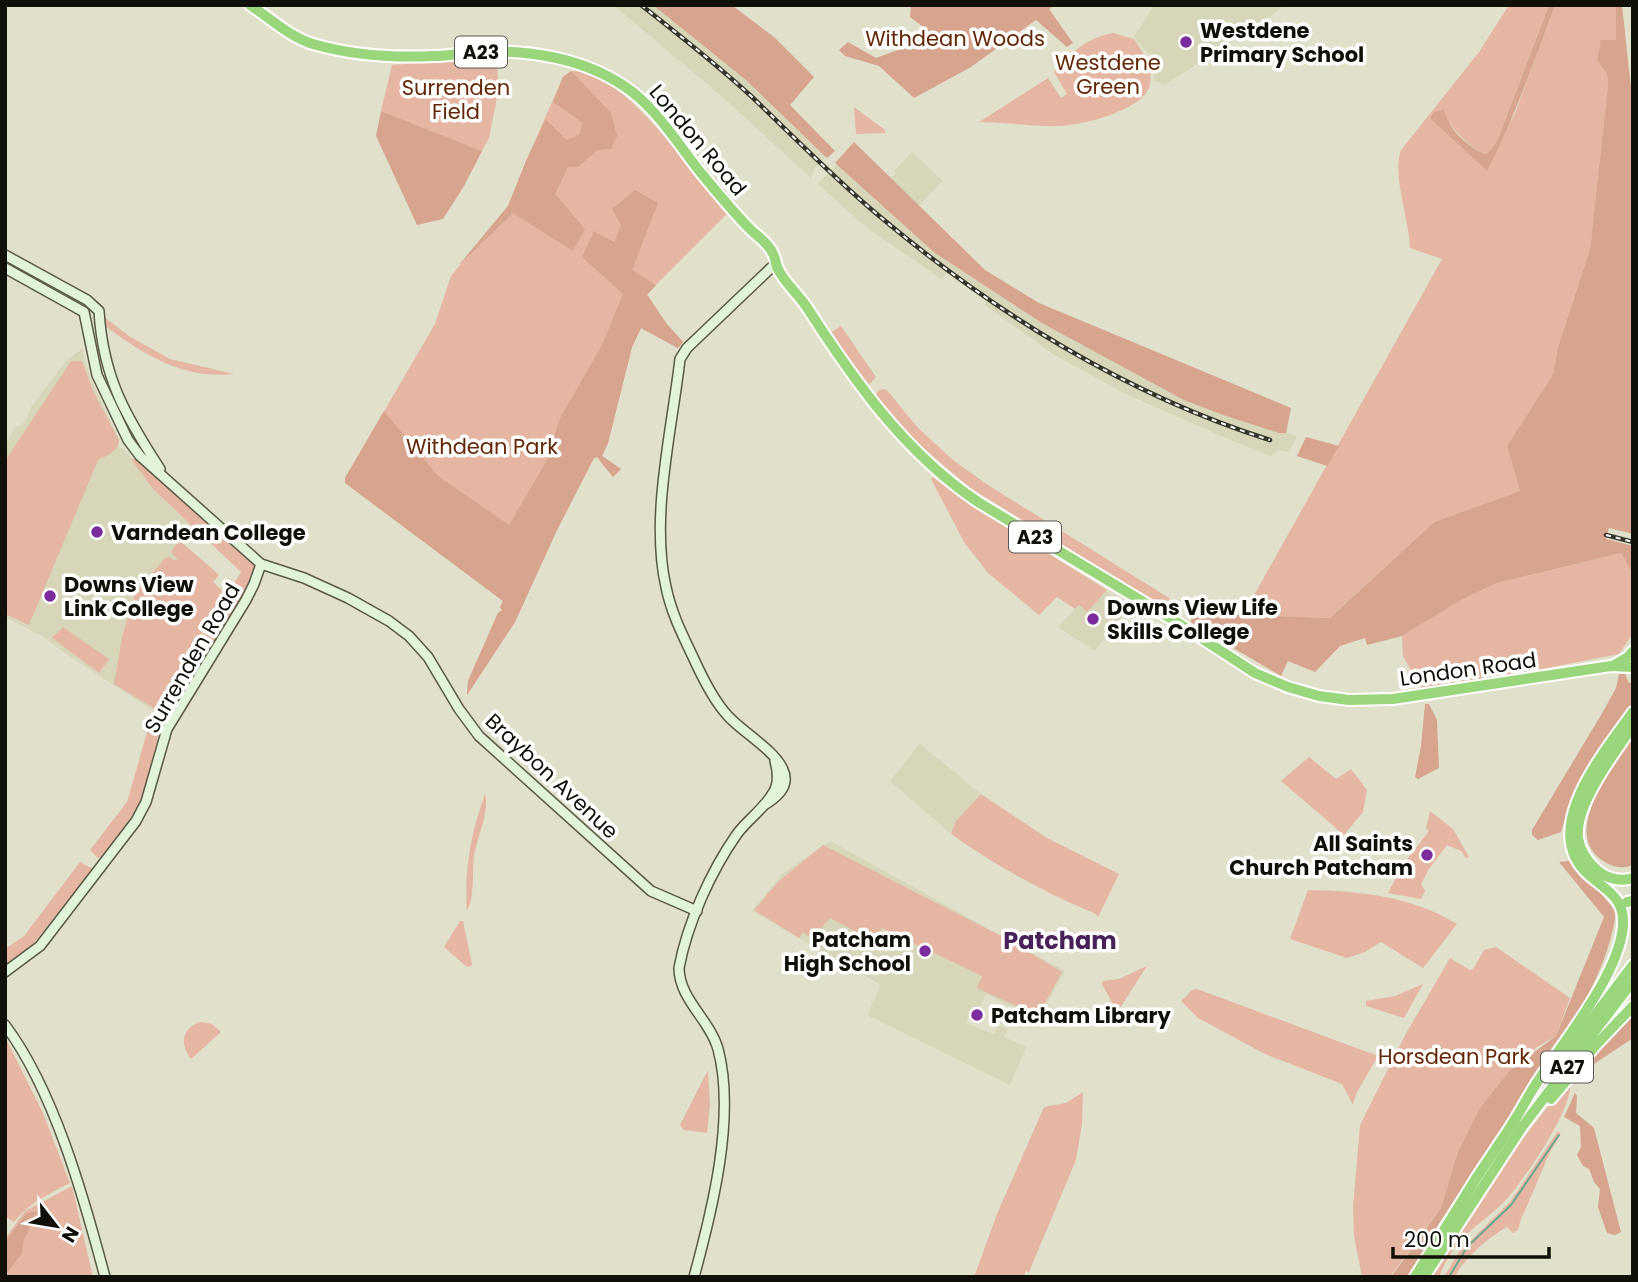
<svg xmlns="http://www.w3.org/2000/svg" width="1638" height="1282" font-family="Poppins,sans-serif">
	<rect width="100%" height="100%" fill="#e1e0cb"/>
	<g fill="#d7d6b9">
		<path d="M613 5H666L707 32 826 156 815 168 811 178 718 93Z"/>
		<path d="M1154 5H1284L1259 25 1165 85 1155 81 1149 55 1134 37Z"/>
		<path d="M912 152 943 181 918 206 891 179 896 173 894 171Z"/>
		<path d="M837 164 956 263 1288 426 1287 433 1297 436 1289 452 1279 450 1270 456 1233 441 1128 395 1056 356 985 305 987 301 947 273 941 279 862 224 818 184Z"/>
		<path d="M82 349 90 377 119 440 118 447 124 449 153 489 193 527 180 541 219 575 213 582 226 594 156 713 68 655 44 637 5 617V444L15 428 25 422 31 407 67 360Z"/>
		<path d="M1106 591 1131 606 1095 651 1058 627 1079 605 1087 611Z"/>
		<path d="M920 744 981 794 956 821 951 834 890 781Z"/>
		<path d="M830 841 1065 971 1037 1021 986 994 979 1009 972 1007 966 1023 994 1034 998 1025 1008 1029 1004 1037 1026 1047 1010 1085 867 1015 881 985 752 911 783 873Z"/>
	</g>
	<g fill="#e5b7a2">
		<path d="M1509 5H1549L1498 139 1491 150 1485 154C1469 146 1458 135 1447 120L1430 117 1486 170 1516 111 1555 5H1616V40L1597 59 1607 74 1608 84 1590 249 1558 347 1553 374 1507 446 1520 491 1434 522 1330 618 1243 615 1442 259 1410 248C1409 217 1392 178 1401 150L1479 52Z"/>
		<path d="M1113 33 1134 39C1143 52 1153 68 1150 84 1146 110 1082 125 1060 126 1033 127 1006 122 979 122L1048 78 1061 98 1067 94 1054 72C1071 52 1087 38 1113 33Z"/>
		<path d="M496 57 499 88 489 138 482 151 381 111 392 65Z"/>
		<path d="M571 71C625 69 693 176 727 214L647 294 666 323 683 342 678 348 641 328 632 347 608 443 602 456 621 469 613 477 597 457 594 458 557 530 515 622 467 695 468 681 498 613 502 610 500 607 503 601 345 483V478L435 324 451 276 508 206 526 161 563 77Z"/>
		<path d="M854 107 885 130V133L856 134Z"/>
		<path d="M104 317 129 336 170 359 234 374C182 380 141 353 101 323Z"/>
		<path d="M841 326 876 377 869 385 830 333Z"/>
		<path d="M71 361H82L94 393 119 440C118 452 108 455 98 460L29 625 5 614V461Z"/>
		<path d="M883 389 887 390 917 427 953 460 985 483 1169 598 1170 604 1164 608 969 487 915 441 875 396 878 391Z"/>
		<path d="M137 458 256 563C236 621 197 673 166 725L151 721 241 572 153 489 131 459Z"/>
		<path d="M933 477 970 505 1107 590 1087 612 1079 605 1075 609 1057 597 1039 615 988 573 964 542 931 479Z"/>
		<path d="M179 540 219 575 213 582 226 594 155 709 114 684 122 637 135 594 165 558 169 557 176 561 177 559 171 552Z"/>
		<path d="M1621 553 1633 574V633L1619 654 1537 670 1421 688 1403 656 1402 636 1463 599 1497 583Z"/>
		<path d="M63 627 109 659 99 673 52 638Z"/>
		<path d="M148 729 159 733 143 802 103 857 98 858 90 850 127 802Z"/>
		<path d="M1309 757 1336 779 1351 769 1367 790 1363 812 1344 835 1281 781Z"/>
		<path d="M485 794C490 812 477 836 474 857 472 874 475 896 467 911 464 869 471 833 485 794Z"/>
		<path d="M981 794 1047 838 1119 874 1098 917 1096 914C1045 893 996 866 951 834L956 821Z"/>
		<path d="M1430 811 1453 829 1469 857 1466 858 1461 851 1447 845 1429 869 1421 884 1425 891 1421 899 1388 893 1402 866 1429 831 1426 828Z"/>
		<path d="M823 845 1005 938 1062 972 1038 1016 977 988 982 976 882 928 875 942 830 918 812 939 803 932 799 938 754 910 779 881Z"/>
		<path d="M80 862 93 869 30 948 5 966V949L24 936Z"/>
		<path d="M1308 890C1360 891 1411 896 1457 924L1423 968 1381 942 1365 952 1347 958 1290 939Z"/>
		<path d="M460 921H463L472 964 471 966 467 967 444 947Z"/>
		<path d="M1496 947 1570 998 1556 1036 1537 1047 1510 1070 1479 1109 1457 1154 1441 1208 1390 1277H1362L1354 1236 1353 1207 1360 1125 1404 1037 1450 958 1470 970 1473 969 1484 950Z"/>
		<path d="M1147 966 1120 1008 1116 1010 1102 984 1103 981 1119 979Z"/>
		<path d="M1423 984 1404 1018 1366 1006V1001L1395 996Z"/>
		<path d="M1197 989 1378 1056 1356 1094 1353 1105 1342 1084 1265 1054 1198 1018 1181 1001 1192 990Z"/>
		<path d="M201 1022 212 1024 221 1032 191 1059C179 1044 182 1027 201 1022Z"/>
		<path d="M5 1037 43 1113 70 1183C49 1194 29 1203 14 1222L5 1216Z"/>
		<path d="M708 1070 710 1106 707 1133 684 1130 680 1125Z"/>
		<path d="M1570 1078C1577 1105 1524 1179 1506 1200 1491 1216 1471 1227 1458 1244 1449 1254 1444 1265 1439 1277H1429L1497 1172Z"/>
		<path d="M1083 1092 1082 1124 1076 1160 1029 1272 1026 1271 1023 1277H974L997 1214 1044 1107 1066 1103Z"/>
		<path d="M1558 1131 1561 1134 1550 1152 1520 1222 1518 1230 1513 1233 1507 1227C1485 1240 1468 1255 1454 1277H1444L1459 1252 1510 1202Z"/>
		<path d="M72 1186 93 1277H5V1239L25 1211Z"/>
	</g>
	<g fill="#d7a48e">
		<path d="M653 5 733 6 775 38 814 77 790 105 835 151 827 158 746 80Z"/>
		<path d="M911 5H1054L1049 9 1073 43 1067 47 1036 20 971 67 914 98 879 66 845 56 839 50 848 42 876 58 898 50 902 42 923 27 910 17Z"/>
		<path d="M1549 5H1555C1534 62 1515 117 1487 171L1430 118 1434 112 1444 110C1450 131 1466 145 1485 154L1491 150 1498 139Z"/>
		<path d="M1616 5H1622L1633 107V534L1609 528 1606 539 1633 546V574L1621 553 1497 583 1463 599 1402 636 1367 645 1365 638 1340 646 1315 672 1288 661 1281 676 1191 623 1192 613 1330 618 1434 522 1520 491 1507 446 1553 374 1558 347 1590 249 1608 84 1607 74 1597 60 1601 40H1616Z"/>
		<path d="M571 71 611 113 617 136 611 149 598 150 578 167H568L555 194 585 229 573 251 513 213 458 266 508 206 526 161 546 119 566 140 579 135 583 123 553 102 563 77Z"/>
		<path d="M381 111 482 151 464 186 443 219 417 225 376 136Z"/>
		<path d="M854 142 985 270 1039 303 1291 408 1286 433H1279L1226 416 1184 400 1042 323 935 253 835 163Z"/>
		<path d="M635 190 658 203 632 270 656 285 647 295 666 323 683 342 678 348 641 328 632 347 608 443 602 456 621 469 613 477 597 457 594 458 557 530 515 622 467 695 468 681 498 613 502 610 500 607 503 601 345 483V478L384 411 438 476 509 525 547 460 560 418 602 345 623 294 582 257 594 231 614 242 621 225 612 209Z"/>
		<path d="M1306 437 1339 446 1327 466 1297 456Z"/>
		<path d="M1619 674H1625L1629 683 1633 682V703L1573 795 1561 832 1538 840 1532 835V830L1604 710 1616 688Z"/>
		<path d="M1425 704H1429L1437 720 1439 768 1418 779 1415 777 1421 746Z"/>
		<path d="M1633 736V865C1619 870 1609 866 1598 857 1564 827 1615 764 1633 736Z"/>
		<path d="M1569 861 1600 892 1616 912C1611 949 1597 979 1579 1011L1438 1225 1409 1277H1391L1441 1208 1457 1154 1479 1109 1510 1070 1556 1036 1604 917 1559 862Z"/>
		<path d="M1633 1012V1038L1585 1070 1581 1068Z"/>
		<path d="M1575 1093 1577 1096 1576 1113 1594 1128 1621 1232 1615 1235 1607 1233 1598 1207 1600 1189 1594 1182 1589 1169 1583 1166 1577 1155 1581 1147 1580 1126 1564 1117Z"/>
		<path d="M32 1212H37L23 1242 22 1253 5 1276V1242L26 1214Z"/>
	</g>
	<g fill="none" stroke-linecap="round" stroke-linejoin="round">
		<path stroke="#6da58e" stroke-width="2" d="M1449 1277 1467 1247 1511 1205 1559 1135"/>
		<defs>
			<g id="secondary">
				<path d="M5 255 87 300 99 311C103 377 125 415 160 469"/>
				<path d="M5 268 84 312 97 375 128 440 140 456 261 564 304 578 348 598 389 621 409 636 428 657 459 709 479 736 651 891 697 911"/>
				<path d="M764 805C820 773 749 740 728 716 713 700 702 677 693 657 682 634 671 612 666 587 650 517 672 430 680 359L687 348 775 264"/>
				<path d="M5 972 40 946 136 821 146 802 167 729 246 600 254 584 261 564"/>
				<path d="M5 1025C54 1090 84 1198 105 1277"/>
				<path d="M694 1277C712 1211 736 1116 718 1049 710 1020 679 999 679 968 687 924 711 871 737 834 748 819 764 809 773 793 779 784 778 772 775 761"/>
			</g>
			<g id="highway">
				<path d="M250 5C270 18 290 37 313 44 351 55 394 58 434 56 450 56 466 52 481 52 529 49 584 59 624 86 655 106 678 144 701 173 717 192 732 211 750 229 758 237 770 244 774 256 776 261 776 266 779 271 786 284 799 295 808 309 855 382 905 453 978 502L1175 621 1255 673 1288 687 1319 696 1349 700 1393 699 1611 666 1633 667"/>
				<path d="M1614 665 1628 657 1632 652"/>
				<path d="M1633 726C1615 752 1574 805 1578 838 1580 850 1588 862 1597 870 1607 879 1621 882 1633 878"/>
				<path d="M1627 902 1633 901"/>
				<path d="M1555 1068 1633 965"/>
				<path d="M1551 1099 1595 1046 1633 1006"/>
				<path d="M1511 1126C1520 1112 1527 1098 1536 1084 1563 1042 1619 975 1623 926 1625 899 1608 891 1590 876 1537 831 1604 753 1633 712"/>
				<path d="M1415 1277 1477 1177 1515 1120"/>
				<path d="M1424 1277 1522 1127 1633 981"/>
			</g>
		</defs>
		<use href="#secondary" stroke="#5a5946" stroke-width="12"/>
		<use href="#highway" stroke="#fff" stroke-width="14"/>
		<use href="#secondary" stroke="#e1f3d8" stroke-width="9"/>
		<use href="#highway" stroke="#9ad77c" stroke-width="10"/>
		<defs>
			<g id="rail">
				<path d="M641 5C678 34 716 64 751 96 793 136 834 178 878 215 993 312 1127 395 1270 440"/>
				<path d="M1606 535 1633 542"/>
			</g>
		</defs>
		<use href="#rail" stroke="#34342a" stroke-width="4.5"/>
		<use href="#rail" stroke="#fff" stroke-width="2" stroke-dasharray="5" stroke-linecap="butt"/>
	</g>
	<g fill="#7b2c9c" stroke="#fff" stroke-width="2.5">
		<circle cx="1186" cy="42" r="7"/>
		<circle cx="97" cy="532" r="7"/>
		<circle cx="50" cy="596" r="7"/>
		<circle cx="1093" cy="619" r="7"/>
		<circle cx="1427" cy="855" r="7"/>
		<circle cx="925" cy="951" r="7"/>
		<circle cx="977" cy="1015" r="7"/>
	</g>
	<g text-anchor="middle" dominant-baseline="central" stroke-width="7" stroke-linejoin="round" paint-order="stroke">
		<g fill="#fff" stroke="#585853" stroke-width="2">
			<rect x="455" y="36.5" width="52" height="31" rx="5"/>
			<rect x="1009" y="521.5" width="52" height="31" rx="5"/>
			<rect x="1541" y="1051.5" width="52" height="31" rx="5"/>
		</g>
		<g font-size="19" font-weight="bold" fill="#101009">
			<text x="481" y="52">A23</text>
			<text x="1035" y="537">A23</text>
			<text x="1567" y="1067">A27</text>
		</g>
		<g font-size="21" font-weight="bold" fill="#101009" stroke="#fff" text-anchor="start">
			<text x="1200" y="30">Westdene<tspan x="1200" dy="24">Primary School</tspan></text>
			<text x="111" y="532">Varndean College</text>
			<text x="64" y="584">Downs View<tspan x="64" dy="24">Link College</tspan></text>
			<text x="1107" y="607">Downs View Life<tspan x="1107" dy="24">Skills College</tspan></text>
			<text x="1413" y="843" text-anchor="end">All Saints<tspan x="1413" dy="24">Church Patcham</tspan></text>
			<text x="911" y="939" text-anchor="end">Patcham<tspan x="911" dy="24">High School</tspan></text>
			<text x="991" y="1015">Patcham Library</text>
		</g>
		<g font-size="21" fill="#642704" stroke="#fff">
			<text x="955" y="38">Withdean Woods</text>
			<text x="1108" y="62">Westdene<tspan x="1108" dy="24">Green</tspan></text>
			<text x="456" y="87">Surrenden<tspan x="456" dy="24">Field</tspan></text>
			<text x="482" y="446">Withdean Park</text>
			<text x="1454" y="1056">Horsdean Park</text>
		</g>
		<g font-size="21" fill="#101009" stroke="#fff">
			<text transform="translate(698 140) rotate(50)">London Road</text>
			<text transform="translate(192 658) rotate(-60)">Surrenden Road</text>
			<text transform="translate(1468 669) rotate(-8)">London Road</text>
			<text transform="translate(552 776) rotate(43)">Braybon Avenue</text>
		</g>
		<g font-size="24" font-weight="bold" fill="#472158" stroke="#fff">
			<text x="1060" y="940">Patcham</text>
		</g>
	</g>
	<rect width="1638" height="1282" fill="none" stroke="#101009" stroke-width="14"/>
	<g transform="translate(56 1226) rotate(121)" stroke="#ffffff" stroke-width="5" paint-order="stroke">
	<path d="M0-5L12 26L0 18L-12 26Z" fill="#101009"/>
	<text y="-10" font-size="19" font-weight="bold" text-anchor="middle" fill="#101009">N</text>
	</g>
	<path d="M1393 1247v10h156v-10" fill="none" stroke="#101009" stroke-width="3.5"/>
	<text x="1404" y="1247" font-size="21" fill="#101009" stroke="#ffffff" stroke-width="5" paint-order="stroke">200 m</text>
</svg>
